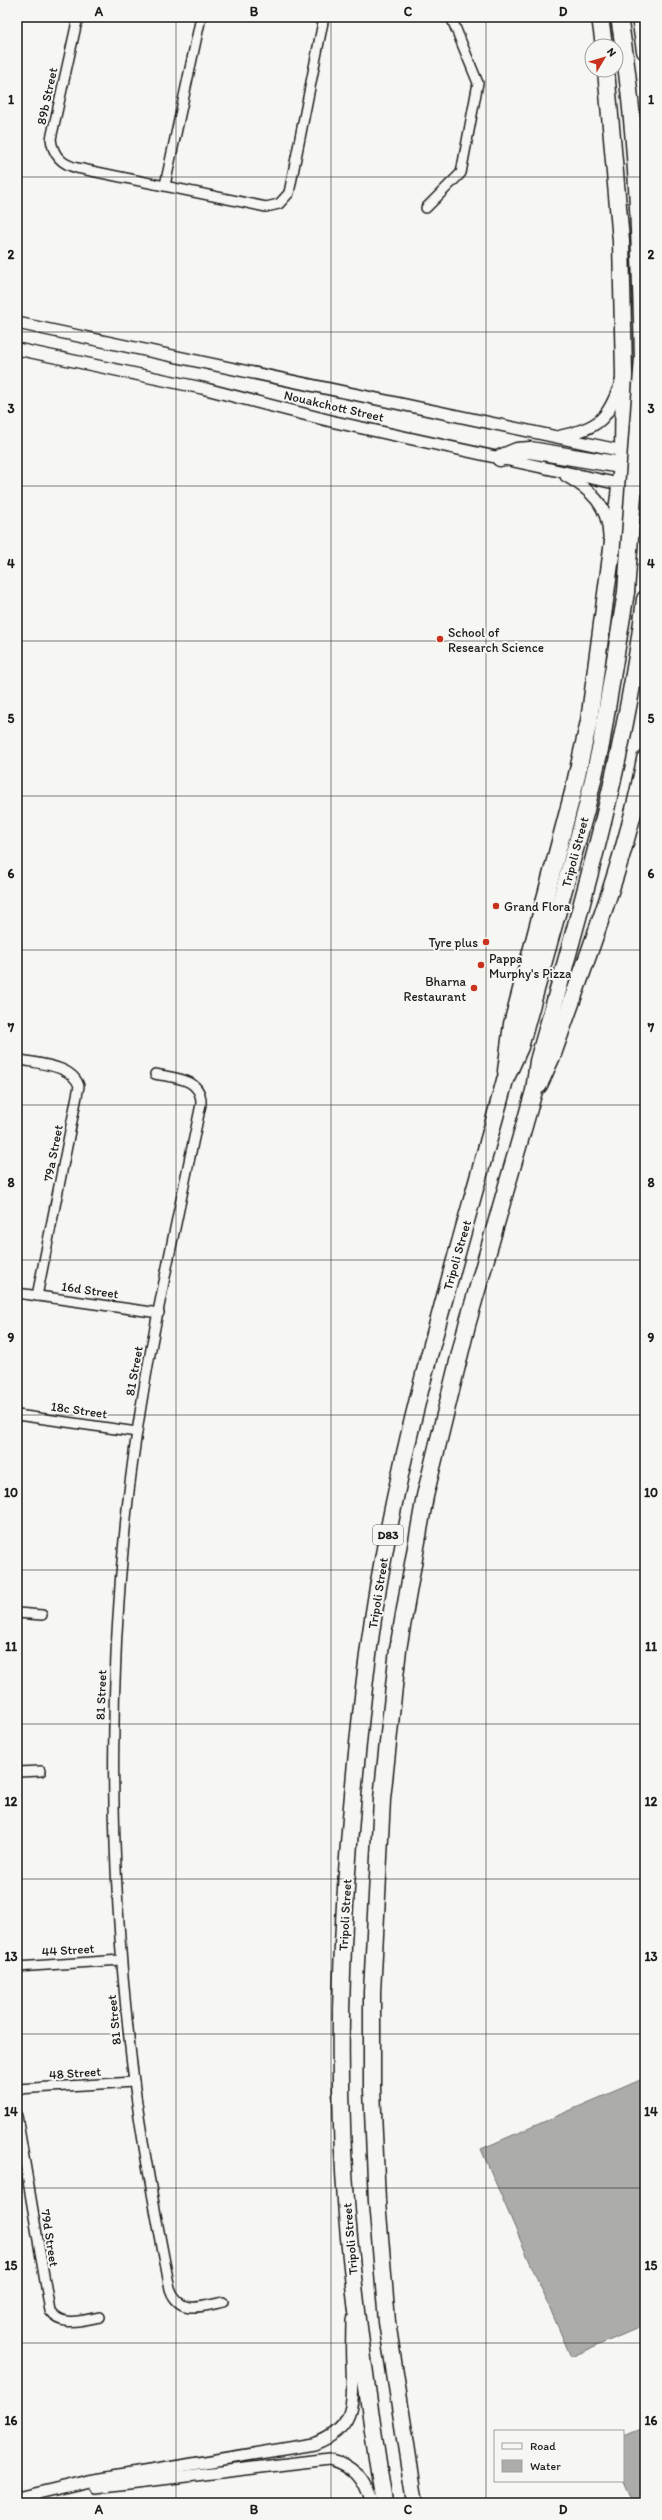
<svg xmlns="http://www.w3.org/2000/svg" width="662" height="2520" font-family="Itim,sans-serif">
	<rect width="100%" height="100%" fill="#f6f6f2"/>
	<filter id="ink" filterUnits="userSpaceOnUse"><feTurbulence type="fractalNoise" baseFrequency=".025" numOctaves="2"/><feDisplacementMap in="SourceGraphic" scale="8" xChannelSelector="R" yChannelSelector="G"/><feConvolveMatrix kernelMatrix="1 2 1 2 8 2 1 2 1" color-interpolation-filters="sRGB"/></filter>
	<g filter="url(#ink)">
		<g fill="#acaca9" stroke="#727271">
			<path d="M645 2078V2325L571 2357 481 2149Z"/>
			<path d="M645 2427V2503H632L622 2481 623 2436Z"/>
		</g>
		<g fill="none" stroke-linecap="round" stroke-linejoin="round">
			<defs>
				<g id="minor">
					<path d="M78 17 51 139C53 155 61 164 77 168L266 207 279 204 289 193 324 17"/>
					<path d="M165 185 201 17"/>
					<path d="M426 208 461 173 478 83 451 17"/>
					<path d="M17 1059C36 1064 72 1064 79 1086L37 1296"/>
					<path d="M155 1074C175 1078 202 1078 201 1104 174 1236 143 1367 128 1500 106 1694 110 1888 134 2081 143 2151 157 2220 170 2289 179 2315 201 2307 223 2302"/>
					<path d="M17 1293 159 1313"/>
					<path d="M17 1415 137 1432"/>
					<path d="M17 1613 42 1615"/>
					<path d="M17 1772 41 1771"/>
					<path d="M17 1967 121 1960"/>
					<path d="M17 2089 134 2082"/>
					<path d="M17 2116 50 2311C62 2328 83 2320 100 2317"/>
				</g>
				<g id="tertiary">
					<path d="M17 323 623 451 645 453"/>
					<path d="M17 349 202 388 335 422 555 470 619 484 645 487"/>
					<path d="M561 436C599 428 608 419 621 382"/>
					<path d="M566 476C591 490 608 505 609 536"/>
					<path d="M95 2487 329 2459C353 2465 365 2479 371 2503"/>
					<path d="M17 2498 89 2481 314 2444C357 2428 353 2402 352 2364 351 2349 352 2334 352 2320"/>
				</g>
				<g id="motorway">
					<path d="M600 17 604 46"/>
					<path d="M619 17C638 130 640 244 643 358"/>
					<path d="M640 17 645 51"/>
					<path d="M500 458 517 451 530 450 645 469"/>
					<path d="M506 1071 512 1024 573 792 589 721 619 496 623 451 624 373 621 241 606 70"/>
					<path d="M539 1085 553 1054C586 959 627 858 645 759"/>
					<path d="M384 2503C369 2407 355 2312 347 2215 335 2068 341 1920 355 1773 362 1703 369 1634 382 1565 411 1400 462 1241 505 1080L520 1047 586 810 601 745 626 592"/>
					<path d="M415 2503 387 2322 377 2201 372 2089V1992L382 1799 398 1649 425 1496 467 1325 534 1091 538 1061C581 908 626 757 645 599"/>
				</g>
			</defs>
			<use href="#minor" stroke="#1c1c1c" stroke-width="12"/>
			<use href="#tertiary" stroke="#1c1c1c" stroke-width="14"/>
			<use href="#motorway" stroke="#1c1c1c" stroke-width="19"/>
			<use href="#minor" stroke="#f6f6f2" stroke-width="9"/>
			<use href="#tertiary" stroke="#f6f6f2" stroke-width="11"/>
			<use href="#motorway" stroke="#f6f6f2" stroke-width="16"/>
			<defs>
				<path id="motorway-bridge" d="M626 592 643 358"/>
			</defs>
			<use href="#motorway-bridge" stroke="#1c1c1c" stroke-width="19" stroke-linecap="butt"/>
			<use href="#motorway-bridge" stroke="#f6f6f2" stroke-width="16"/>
		</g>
	</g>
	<path fill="none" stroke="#1c1c1c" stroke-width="1" stroke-opacity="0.55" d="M176 17V2503M331 17V2503M486 17V2503M17 177H645M17 332H645M17 486H645M17 641H645M17 796H645M17 950H645M17 1105H645M17 1260H645M17 1415H645M17 1570H645M17 1724H645M17 1879H645M17 2034H645M17 2188H645M17 2343H645"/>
	<g fill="#c8321e" stroke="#f6f6f2" stroke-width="1.5">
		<circle cx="440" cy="639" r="4"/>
		<circle cx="496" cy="906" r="4"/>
		<circle cx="486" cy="942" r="4"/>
		<circle cx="481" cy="965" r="4"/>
		<circle cx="474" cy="988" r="4"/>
	</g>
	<g text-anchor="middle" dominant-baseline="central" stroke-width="4" stroke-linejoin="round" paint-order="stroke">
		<rect fill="#f6f6f2" stroke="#5d5d5c" stroke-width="1" x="373" y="1525" width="30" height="20" rx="3"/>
		<g font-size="12" font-weight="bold" fill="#1c1c1c">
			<text x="388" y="1535">D83</text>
		</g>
		<g font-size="13" fill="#1c1c1c" stroke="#f6f6f2">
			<text transform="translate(47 96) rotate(-78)">89b Street</text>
			<text transform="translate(334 406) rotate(13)">Nouakchott Street</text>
			<text transform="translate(575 852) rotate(-75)">Tripoli Street</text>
			<text transform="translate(53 1153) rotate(-79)">79a Street</text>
			<text transform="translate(457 1255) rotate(-74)">Tripoli Street</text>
			<text transform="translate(90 1290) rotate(8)">16d Street</text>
			<text transform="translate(134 1371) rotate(-80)">81 Street</text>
			<text transform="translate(79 1410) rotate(8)">18c Street</text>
			<text transform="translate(378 1593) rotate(-81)">Tripoli Street</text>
			<text transform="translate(101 1695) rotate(-88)">81 Street</text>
			<text transform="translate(345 1915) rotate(-87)">Tripoli Street</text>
			<text transform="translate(68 1950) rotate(-4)">44 Street</text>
			<text transform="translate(114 2020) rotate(-96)">81 Street</text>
			<text transform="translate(75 2073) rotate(-4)">48 Street</text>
			<text transform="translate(50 2238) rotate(81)">79d Street</text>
			<text transform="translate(350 2239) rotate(-95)">Tripoli Street</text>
		</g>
		<g font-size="13" fill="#1c1c1c" stroke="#f6f6f2" text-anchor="start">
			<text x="448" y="632">School of<tspan x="448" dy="15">Research Science</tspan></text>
			<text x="504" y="906">Grand Flora</text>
			<text x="478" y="942" text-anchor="end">Tyre plus</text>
			<text x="489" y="958">Pappa<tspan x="489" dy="15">Murphy's Pizza</tspan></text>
			<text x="466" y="981" text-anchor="end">Bharna<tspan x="466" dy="15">Restaurant</tspan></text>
		</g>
	</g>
	<rect width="662" height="2520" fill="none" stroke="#f6f6f2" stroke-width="44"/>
	<rect x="494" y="2430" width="130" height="52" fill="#f6f6f2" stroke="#9f9f9c"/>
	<rect x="502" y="2443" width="20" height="6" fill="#f6f6f2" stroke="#9f9f9c"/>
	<text x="530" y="2450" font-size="12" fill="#1c1c1c">Road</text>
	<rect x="502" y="2460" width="20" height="12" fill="#acaca9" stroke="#9f9f9c"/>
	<text x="530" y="2470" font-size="12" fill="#1c1c1c">Water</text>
	<g transform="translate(604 58) rotate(52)"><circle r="19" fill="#f6f6f2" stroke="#9f9f9c"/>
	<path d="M0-3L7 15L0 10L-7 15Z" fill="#c8321e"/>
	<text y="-6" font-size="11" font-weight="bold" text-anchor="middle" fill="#1c1c1c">N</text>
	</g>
	<rect x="22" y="22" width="618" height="2476" fill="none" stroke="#1c1c1c" stroke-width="1.5"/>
	<g font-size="13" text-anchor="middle" font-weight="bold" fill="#1c1c1c">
		<text x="99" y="16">A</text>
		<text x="254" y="16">B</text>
		<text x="408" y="16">C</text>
		<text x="563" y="16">D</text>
		<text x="11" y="104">1</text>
		<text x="651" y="104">1</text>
		<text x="11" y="259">2</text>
		<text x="651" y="259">2</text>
		<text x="11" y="413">3</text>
		<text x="651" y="413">3</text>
		<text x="11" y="568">4</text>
		<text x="651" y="568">4</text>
		<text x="11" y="723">5</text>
		<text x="651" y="723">5</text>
		<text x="11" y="878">6</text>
		<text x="651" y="878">6</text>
		<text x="11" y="1032">7</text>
		<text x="651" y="1032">7</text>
		<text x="11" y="1187">8</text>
		<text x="651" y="1187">8</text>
		<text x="11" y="1342">9</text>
		<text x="651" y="1342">9</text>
		<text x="11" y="1497">10</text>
		<text x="651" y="1497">10</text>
		<text x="11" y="1651">11</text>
		<text x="651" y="1651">11</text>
		<text x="11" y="1806">12</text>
		<text x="651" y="1806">12</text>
		<text x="11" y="1961">13</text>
		<text x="651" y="1961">13</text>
		<text x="11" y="2116">14</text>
		<text x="651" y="2116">14</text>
		<text x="11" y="2270">15</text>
		<text x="651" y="2270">15</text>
		<text x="11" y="2425">16</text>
		<text x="651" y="2425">16</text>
		<text x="99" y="2514">A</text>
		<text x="254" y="2514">B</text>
		<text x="408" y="2514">C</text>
		<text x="563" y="2514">D</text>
	</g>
</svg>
